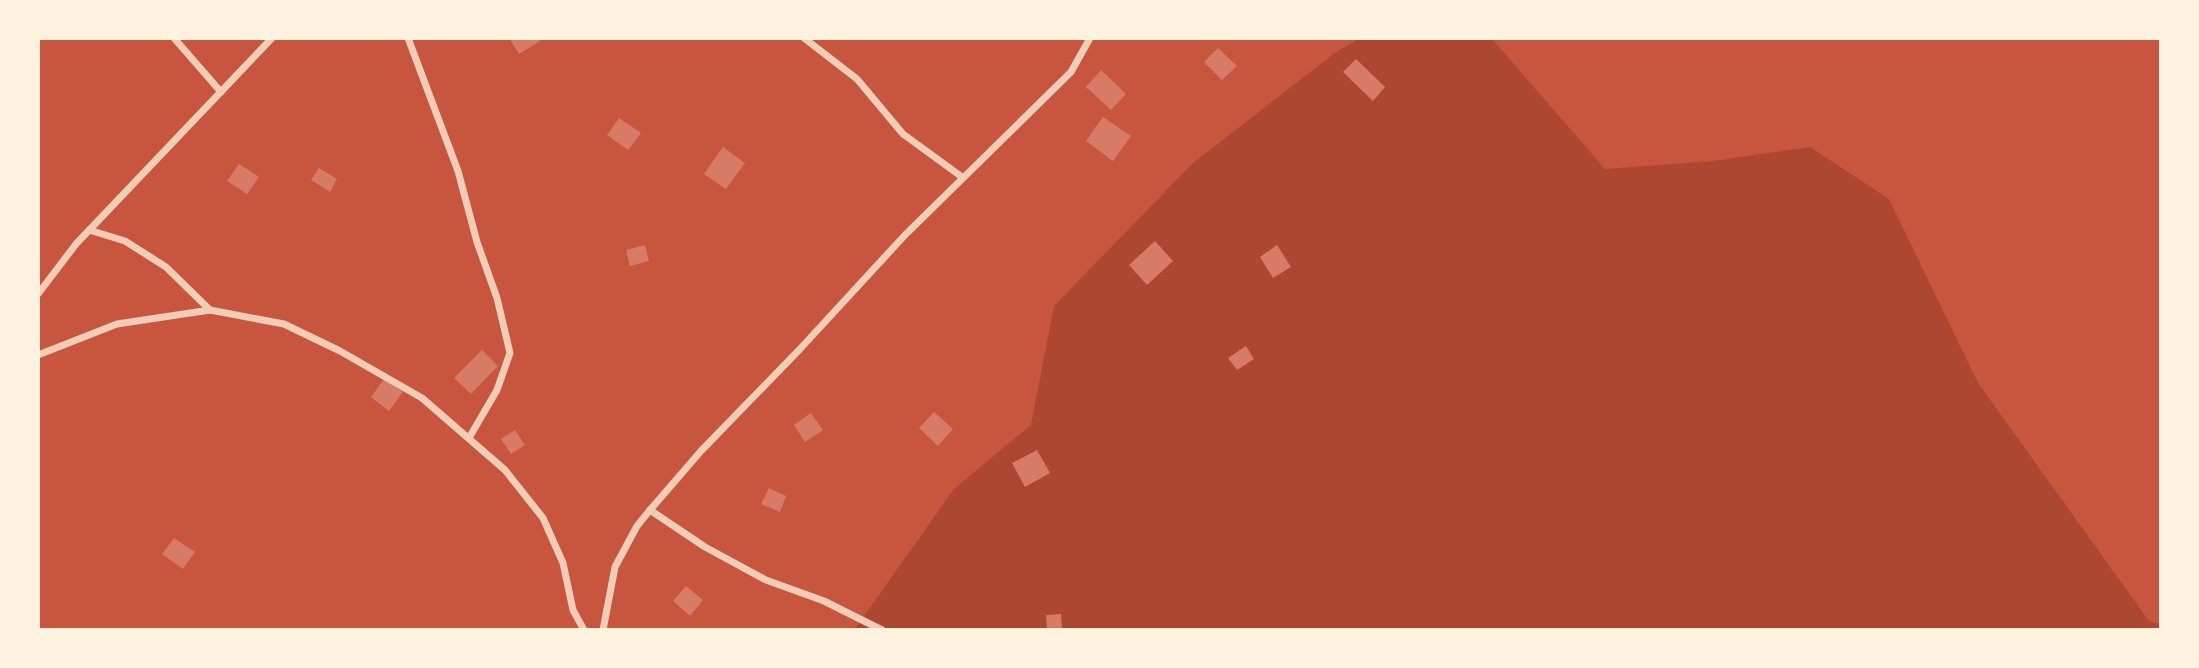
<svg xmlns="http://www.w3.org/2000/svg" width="2199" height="668" font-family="Raleway,sans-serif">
	<rect width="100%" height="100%" fill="#c8553d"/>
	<path fill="#ae4732" d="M1360 38 1492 39 1605 169 1713 161 1810 147 1889 199 1978 383 2149 621 2160 624V630H854L954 489 1031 425 1054 306 1193 163 1336 52Z"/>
	<g fill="#d67c66">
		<path d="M509 38H538L540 41 519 54Z"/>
		<path d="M1218 48 1237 66 1222 80 1204 62Z"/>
		<path d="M1356 59 1385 87 1373 101 1343 72Z"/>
		<path d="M1101 70 1126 94 1111 110 1086 87Z"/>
		<path d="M1103 117 1131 136 1113 161 1086 141Z"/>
		<path d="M619 118 641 133 628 150 607 135Z"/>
		<path d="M723 147 745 163 726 189 704 174Z"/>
		<path d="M239 164 259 177 247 194 227 181Z"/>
		<path d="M319 168 337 179 330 192 311 180Z"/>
		<path d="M1155 241 1173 261 1147 285 1129 265Z"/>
		<path d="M645 245 649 261 630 266 626 250Z"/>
		<path d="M1277 245 1291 267 1273 278 1260 257Z"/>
		<path d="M1246 346 1254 359 1237 370 1228 358Z"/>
		<path d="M482 350 498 366 471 394 454 378Z"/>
		<path d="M384 379 403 392 389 411 371 397Z"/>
		<path d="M934 412 953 429 938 446 919 428Z"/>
		<path d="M811 413 823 430 805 442 794 425Z"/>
		<path d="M515 430 525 445 511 454 501 439Z"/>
		<path d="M1037 450 1050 473 1025 487 1012 463Z"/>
		<path d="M769 488 786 496 780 512 761 504Z"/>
		<path d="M174 538 195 552 183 569 162 554Z"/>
		<path d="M686 586 703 600 690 616 673 601Z"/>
		<path d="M1061 614 1062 630H1047L1046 615Z"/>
	</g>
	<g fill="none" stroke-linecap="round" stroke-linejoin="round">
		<g stroke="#f1ccb7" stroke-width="7">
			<path d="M174 38 221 92"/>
			<path d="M408 38 458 171 477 242 497 298 510 353 497 390 469 438"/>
			<path d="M804 38 857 79 903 134 962 177"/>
			<path d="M89 230 125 241 166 267 210 310"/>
			<path d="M38 294 76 244 272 38"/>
			<path d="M38 355 117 324 210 310 284 324 340 351 422 398 505 470 543 518 563 563 573 610 584 630"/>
			<path d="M650 510 705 547 766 580 824 601 882 630"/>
			<path d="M603 630 615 567 637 526 650 510 701 451 800 349 905 235 1071 72 1090 38"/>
		</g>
	</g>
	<rect width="2199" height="668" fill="none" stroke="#fff3e0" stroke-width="80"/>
</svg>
